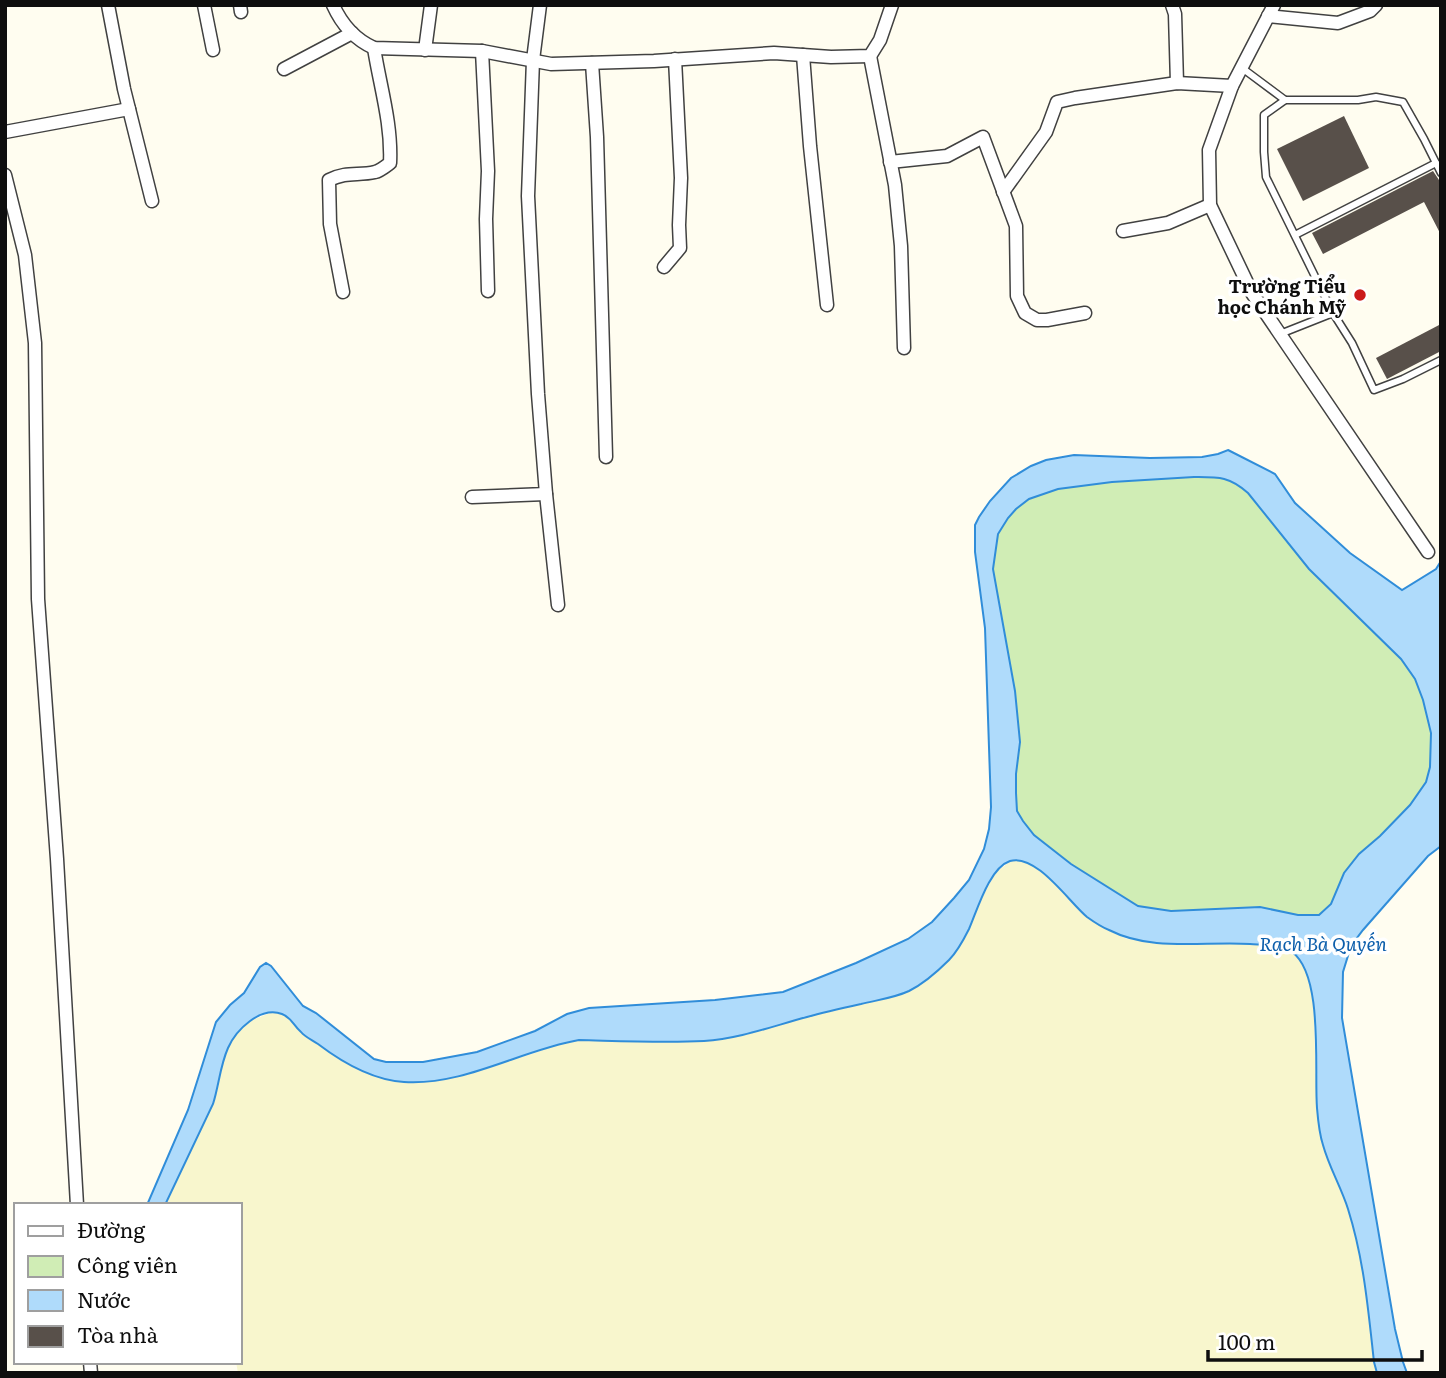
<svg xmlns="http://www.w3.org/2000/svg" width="1446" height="1378" font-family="Literata,serif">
	<rect width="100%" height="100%" fill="#fffdf0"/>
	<path fill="#f8f6cd" d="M1022 860 1032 864 1047 877 1088 918 1105 929 1127 939 1174 944 1231 943 1279 946 1293 953 1302 963 1308 972 1313 992 1317 1112 1322 1143 1347 1206 1363 1265 1374 1362 1377 1373H238L236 1362H240V1205H165L213 1104 218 1088 221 1066 229 1047 238 1031 248 1022 270 1013H279L291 1019 301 1032 366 1072 389 1080 406 1082 438 1081 532 1054 562 1043 579 1040 706 1041 741 1035 807 1017 893 997 910 990 923 981 951 958 968 933 982 898 996 872 1011 861Z"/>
	<path fill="#d0edb5" d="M1194 477C1218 477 1229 476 1248 493L1309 569 1401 659 1415 679 1423 700 1431 733 1430 767 1426 782 1410 805 1380 836 1359 854 1344 873 1331 904 1319 915H1298L1260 907 1171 911 1138 906 1071 864 1034 835 1023 821 1017 811 1016 793V774L1020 742 1015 691 993 569 998 535 1008 518 1016 509 1029 499 1058 489 1112 482Z"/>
	<path fill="#afdbfb" stroke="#308dd9" stroke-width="2" fill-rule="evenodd" d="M1228 450 1275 474 1295 503 1350 553 1402 590 1436 569 1441 561V846L1428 856 1363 930 1351 946 1343 972 1342 1018 1395 1329 1403 1362 1407 1373H1377L1374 1362C1368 1308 1364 1260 1348 1209 1341 1187 1329 1167 1323 1145 1319 1133 1318 1120 1317 1108 1314 1070 1324 975 1292 952 1280 944 1264 945 1250 944 1203 941 1152 952 1109 930 1101 927 1094 922 1087 917 1069 902 1036 853 1010 861 989 868 977 911 969 929 964 939 957 952 949 960 938 971 923 984 909 991 894 998 877 1000 861 1004 843 1008 825 1012 807 1017 773 1026 739 1039 704 1041 663 1043 620 1041 579 1040 521 1050 464 1086 404 1082 372 1080 343 1063 318 1044 312 1040 305 1037 301 1032 293 1025 292 1018 282 1014 260 1006 236 1030 228 1048 220 1066 219 1085 213 1104L165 1205H147L188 1110 216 1022 230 1005 244 993 260 967 266 963 271 966 303 1006 316 1013 374 1059 386 1062H423L477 1052 535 1031 567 1014 589 1008 715 1000 783 992 856 963 908 939 932 922 954 898 969 880 984 849 989 829 991 807 985 628 975 552V525L979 517 990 501 1011 478 1031 466 1046 460 1074 455 1150 458 1202 457 1218 454ZM1194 477C1218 477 1229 476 1248 493L1309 569 1401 659 1415 679 1423 700 1431 733 1430 767 1426 782 1410 805 1380 836 1359 854 1344 873 1331 904 1319 915H1298L1260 907 1171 911 1138 906 1071 864 1034 835 1023 821 1017 811 1016 793V774L1020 742 1015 691 993 569 998 534 1008 518 1016 509 1029 499 1058 489 1112 482Z"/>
	<g fill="#58504a">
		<path d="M1344 116 1369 168 1303 201 1277 149Z"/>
		<path d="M1433 171 1441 183V235L1424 202 1323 254 1312 233Z"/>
		<path d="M1441 324V351L1387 379 1376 358Z"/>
	</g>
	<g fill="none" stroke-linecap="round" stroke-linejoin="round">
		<defs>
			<g id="service">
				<path d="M1242 68 1285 100"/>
				<path d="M1295 235 1436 163"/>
				<path d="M1333 313 1352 343 1374 390 1403 379 1441 360"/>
				<path d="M1280 334 1333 313 1266 177 1264 152V115L1285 100H1358L1376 97 1403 102 1424 139 1441 173"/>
			</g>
			<g id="minor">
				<path d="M108 5 124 89 152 201"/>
				<path d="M204 5 213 50"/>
				<path d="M240 5 241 12"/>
				<path d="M333 5C342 25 354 39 374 48L482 51 551 64 654 61 774 53 831 57 870 56 880 40 892 5"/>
				<path d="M1172 5 1175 14 1177 83"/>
				<path d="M1274 5 1232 86 1209 150 1210 205 1252 293 1428 552"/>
				<path d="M1268 16 1338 23 1370 11 1376 5"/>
				<path d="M425 50 431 5"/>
				<path d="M482 51 488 171 486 219 488 291"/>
				<path d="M803 55 810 146 827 305"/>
				<path d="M870 56 895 185 901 246 904 348"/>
				<path d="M592 63 597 137 606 457"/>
				<path d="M284 69 352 33"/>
				<path d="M5 132 129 109"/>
				<path d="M890 162 947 156 983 137 1016 226 1017 296 1025 313 1037 320H1047L1085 313"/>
				<path d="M5 175 25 255 35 343 38 599 57 859 77 1205"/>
				<path d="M1003 192 1046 132 1057 102 1075 98 1177 83 1232 86"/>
				<path d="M1123 231 1168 223 1210 205"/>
				<path d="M664 267 680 248 679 225 681 178 675 59"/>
				<path d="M343 292 330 224 329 180C347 171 358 176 375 172 380 171 386 166 390 163 392 124 380 86 374 48"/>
				<path d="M546 494 558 605"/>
				<path d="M472 497 546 494 538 394 528 196 533 60 540 5"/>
				<path d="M90 1362 91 1373"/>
			</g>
		</defs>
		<use href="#service" stroke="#414141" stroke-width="9"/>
		<use href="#minor" stroke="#414141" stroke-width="15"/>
		<use href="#service" stroke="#fff" stroke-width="6"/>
		<use href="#minor" stroke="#fff" stroke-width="12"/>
	</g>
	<circle fill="#cb1a1a" stroke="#fff" stroke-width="2.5" cx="1360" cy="295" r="7"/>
	<g text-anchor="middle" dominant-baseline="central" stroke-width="7" stroke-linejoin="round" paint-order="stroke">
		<g font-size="18" font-weight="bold" fill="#0e0e0e" stroke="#fff" text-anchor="end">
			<text x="1346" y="285">Trường Tiểu<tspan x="1346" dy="21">học Chánh Mỹ</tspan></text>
		</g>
		<g font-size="19" font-style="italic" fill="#0c5eab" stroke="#fff">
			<text x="1323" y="943">Rạch Bà Quyến</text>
		</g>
	</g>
	<rect width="1446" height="1378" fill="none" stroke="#0e0e0e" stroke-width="14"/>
	<rect x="14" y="1203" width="228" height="161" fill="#ffffff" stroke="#9f9f9f" stroke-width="2"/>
	<rect x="28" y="1226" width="35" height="10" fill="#ffffff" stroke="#9f9f9f" stroke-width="2"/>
	<text x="77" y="1238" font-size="21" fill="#0e0e0e">Đường</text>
	<rect x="28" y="1256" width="35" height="21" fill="#d0edb5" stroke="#9f9f9f" stroke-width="2"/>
	<text x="77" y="1273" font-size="21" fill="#0e0e0e">Công viên</text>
	<rect x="28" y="1290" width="35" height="21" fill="#afdbfb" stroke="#9f9f9f" stroke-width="2"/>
	<text x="77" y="1308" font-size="21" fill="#0e0e0e">Nước</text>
	<rect x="28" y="1326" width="35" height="21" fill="#58504a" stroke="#9f9f9f" stroke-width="2"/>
	<text x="77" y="1343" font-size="21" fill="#0e0e0e">Tòa nhà</text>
	<path d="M1208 1350v10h214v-10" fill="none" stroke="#0e0e0e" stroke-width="3.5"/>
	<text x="1218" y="1350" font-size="21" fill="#0e0e0e" stroke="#ffffff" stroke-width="5" paint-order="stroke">100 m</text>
</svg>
